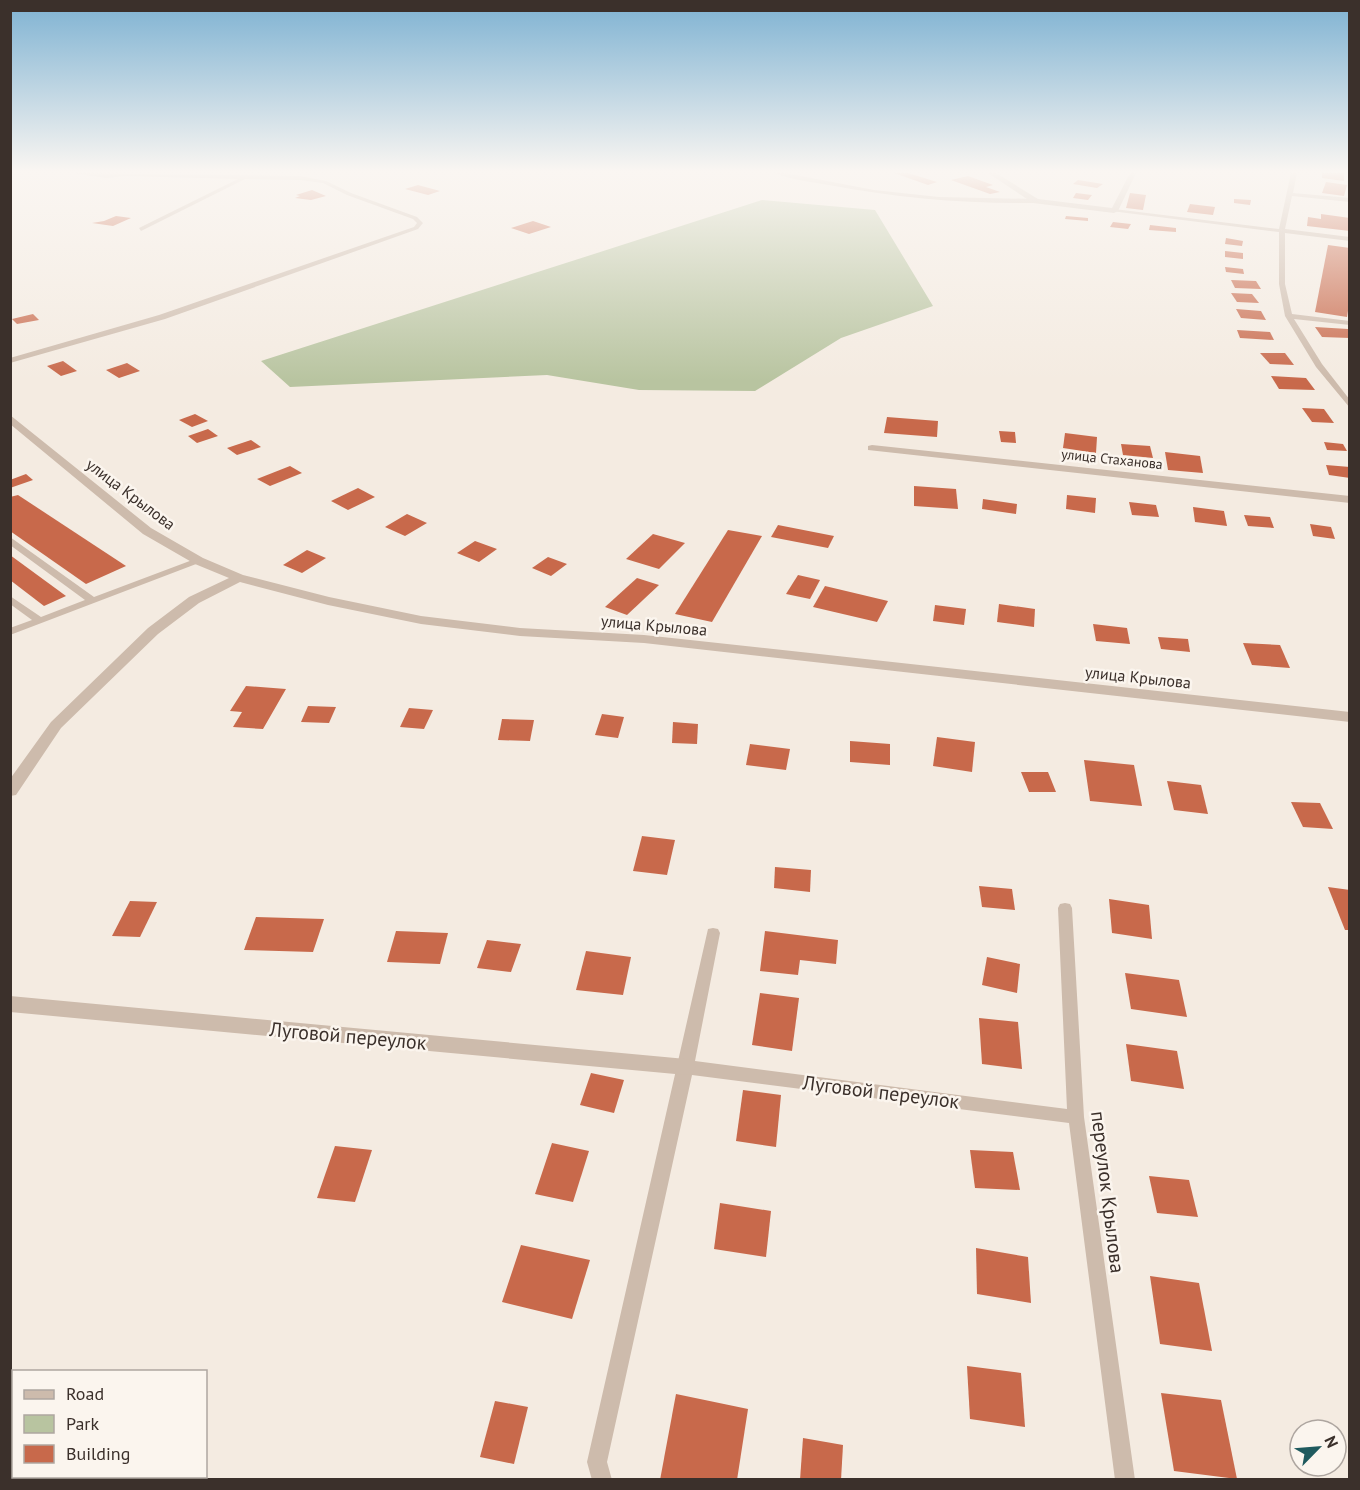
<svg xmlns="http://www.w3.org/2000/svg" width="1360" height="1490" font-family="'PT Sans',sans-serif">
	<rect width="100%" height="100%" fill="#f4ebe1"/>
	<path fill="#b8c4a0" d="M762 200 875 210 933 306 841 338 755 391 639 390 547 375 290 387 261 361Z"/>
	<g fill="#c8694b">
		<path d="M894 173H908L937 182 928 185Z"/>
		<path d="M1322 173H1344V181L1322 178Z"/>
		<path d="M968 176 993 185 986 187 1000 192 990 194 951 180Z"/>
		<path d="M1078 180 1103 184 1097 188 1073 184Z"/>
		<path d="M1326 182 1347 185 1344 196 1322 193Z"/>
		<path d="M418 185 440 191 428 195 405 189Z"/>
		<path d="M312 190 326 196 311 200 295 198 300 196 296 195Z"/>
		<path d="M1076 193 1092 195 1088 200 1073 198Z"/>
		<path d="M1130 193 1146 195 1143 210 1126 208Z"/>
		<path d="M1234 199 1251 200 1250 205 1234 203Z"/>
		<path d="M1190 204 1215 207 1213 215 1187 212Z"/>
		<path d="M1321 214 1350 218V231L1307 226 1308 217 1321 219Z"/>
		<path d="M116 216 131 218 113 226 92 223 104 221Z"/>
		<path d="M1066 216 1088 218V221L1065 219Z"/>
		<path d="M533 221 551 227 529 234 511 228Z"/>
		<path d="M1113 222 1131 224 1128 229 1110 227Z"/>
		<path d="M1150 225 1176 228V232L1149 230Z"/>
		<path d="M1226 238 1243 241 1242 246 1225 244Z"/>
		<path d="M1328 245 1350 248V298L1347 317 1315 312Z"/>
		<path d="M1225 251 1243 253V259L1225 257Z"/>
		<path d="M1225 267 1243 269 1244 274 1226 272Z"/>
		<path d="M1231 280 1256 281 1261 289 1235 288Z"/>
		<path d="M1231 293 1252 294 1259 303 1237 302Z"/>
		<path d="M1236 309 1261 311 1266 320 1241 318Z"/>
		<path d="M33 314 39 320 17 324 12 319Z"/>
		<path d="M1315 327 1348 329 1350 338 1322 337Z"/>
		<path d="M1237 330 1270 332 1274 340 1240 338Z"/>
		<path d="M1260 353H1285L1294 365 1270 364Z"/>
		<path d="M63 361 77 371 61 376 47 366Z"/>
		<path d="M127 363 140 371 119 378 106 370Z"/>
		<path d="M1271 376 1306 378 1315 390 1279 389Z"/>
		<path d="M1302 408 1324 409 1334 423 1312 422Z"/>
		<path d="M195 414 208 421 192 427 179 420Z"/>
		<path d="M887 417 938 421 937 437 884 433Z"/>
		<path d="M208 429 218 436 197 443 188 436Z"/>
		<path d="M999 431 1015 432 1016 443 1001 442Z"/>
		<path d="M1065 433 1097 437 1096 453 1063 448Z"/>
		<path d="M251 440 261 447 237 455 227 448Z"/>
		<path d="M1324 442 1343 444 1347 451 1327 450Z"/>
		<path d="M1121 444 1150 446 1153 458 1123 455Z"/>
		<path d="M1165 452 1200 456 1203 473 1168 470Z"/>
		<path d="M1326 465 1350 467V478L1329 475Z"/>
		<path d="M290 466 302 473 270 486 257 479Z"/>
		<path d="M26 474 33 480 10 488V480Z"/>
		<path d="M914 486 956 489 958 509 914 506Z"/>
		<path d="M358 488 375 497 348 510 331 501Z"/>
		<path d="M18 495 126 566 86 584 10 531V497Z"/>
		<path d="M1067 495 1096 498 1095 513 1066 509Z"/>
		<path d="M983 499 1017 504 1016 514 982 509Z"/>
		<path d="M1129 502 1156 505 1159 517 1132 515Z"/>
		<path d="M1193 507 1224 511 1227 526 1195 522Z"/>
		<path d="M407 514 427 523 405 536 385 527Z"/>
		<path d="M1244 515 1270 517 1274 528 1248 526Z"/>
		<path d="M1310 524 1331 527 1335 539 1313 536Z"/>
		<path d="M778 525 834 536 828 548 771 537Z"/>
		<path d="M728 530 762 536 712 622 675 614Z"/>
		<path d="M653 534 685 543 659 569 626 559Z"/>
		<path d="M475 541 497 549 479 562 457 553Z"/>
		<path d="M307 550 326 558 302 573 283 565Z"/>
		<path d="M10 555 66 596 44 606 10 580Z"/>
		<path d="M548 557 567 564 551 576 532 568Z"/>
		<path d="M798 575 820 580 810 599 786 594Z"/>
		<path d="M637 578 659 585 627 615 605 607Z"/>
		<path d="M825 586 888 601 877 622 813 607Z"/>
		<path d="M999 604 1035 609 1034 627 997 622Z"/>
		<path d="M935 605 966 609 964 625 933 621Z"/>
		<path d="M1093 624 1127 628 1130 644 1096 641Z"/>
		<path d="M1158 637 1188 639 1190 652 1161 649Z"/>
		<path d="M1243 643 1280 645 1290 668 1252 665Z"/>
		<path d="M246 686 286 689 263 729 233 727 242 712 230 711Z"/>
		<path d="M308 706 336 707 329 723 301 722Z"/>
		<path d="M409 708 433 710 424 729 400 727Z"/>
		<path d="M602 714 624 717 618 738 595 735Z"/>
		<path d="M502 719 534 720 530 741 498 740Z"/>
		<path d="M673 722 698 724 697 744 672 743Z"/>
		<path d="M937 737 975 742 972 772 933 766Z"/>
		<path d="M850 741 890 744V765L850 762Z"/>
		<path d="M750 744 790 749 786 770 746 765Z"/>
		<path d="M1084 760 1134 765 1142 806 1090 801Z"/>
		<path d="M1021 772H1048L1056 792H1029Z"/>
		<path d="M1167 781 1201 785 1208 814 1174 810Z"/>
		<path d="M1291 802 1320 803 1333 829 1303 827Z"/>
		<path d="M642 836 675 840 667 875 633 871Z"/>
		<path d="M775 867 811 870 810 892 774 888Z"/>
		<path d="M979 886 1012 889 1015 910 982 907Z"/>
		<path d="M1328 887 1350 890V930H1345Z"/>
		<path d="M1109 899 1149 905 1152 939 1112 933Z"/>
		<path d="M130 901 157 902 140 937 112 936Z"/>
		<path d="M256 917 324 919 313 952 244 950Z"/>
		<path d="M396 931 448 933 440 964 387 962Z"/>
		<path d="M765 931 838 940 836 964 800 960 798 975 760 971Z"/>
		<path d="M487 940 521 944 511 972 477 968Z"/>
		<path d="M586 951 631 957 623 995 576 990Z"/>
		<path d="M987 957 1020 964 1017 993 982 985Z"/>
		<path d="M1125 973 1179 980 1187 1017 1131 1009Z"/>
		<path d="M760 993 799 998 792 1051 752 1045Z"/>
		<path d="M979 1018 1018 1022 1022 1069 982 1064Z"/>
		<path d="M1126 1044 1177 1051 1184 1089 1131 1081Z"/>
		<path d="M591 1073 624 1080 614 1113 580 1105Z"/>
		<path d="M743 1090 781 1095 776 1147 736 1141Z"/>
		<path d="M552 1143 589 1151 573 1202 535 1194Z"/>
		<path d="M335 1146 372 1150 355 1202 317 1198Z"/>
		<path d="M970 1150 1013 1152 1020 1190 975 1188Z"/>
		<path d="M1149 1176 1189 1180 1198 1217 1157 1213Z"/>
		<path d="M720 1203 771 1211 766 1257 714 1249Z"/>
		<path d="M521 1245 590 1260 572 1319 502 1302Z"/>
		<path d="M976 1248 1028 1257 1031 1303 977 1294Z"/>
		<path d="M1150 1276 1199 1283 1212 1351 1160 1344Z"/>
		<path d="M967 1366 1021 1373 1025 1427 970 1419Z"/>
		<path d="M1161 1393 1221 1400 1237 1479 1174 1471Z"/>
		<path d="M676 1394 748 1409 737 1480H660Z"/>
		<path d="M495 1401 528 1407 514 1464 480 1457Z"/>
		<path d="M803 1438 843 1445 841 1480H800Z"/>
	</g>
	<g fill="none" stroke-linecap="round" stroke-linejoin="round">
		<g fill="#cdbbac" fill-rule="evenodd">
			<path d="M73 173 300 176 326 181 351 193 417 217 423 223 418 229 165 319 10 363V358L159 315 414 227 417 223 413 219 347 195 323 183 300 180 245 179 141 231 139 228 238 179 125 176 106 178Z"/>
			<path d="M775 173H785L874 190 939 197 1036 199 1039 201 1036 203C966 204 898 198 829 185 812 182 791 180 775 173Z"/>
			<path d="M1291 173H1297L1293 193 1350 198V202L1292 196 1285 229 1350 237V241L1285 233V284L1292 314 1350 321V325L1294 319 1322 364 1350 400V408L1316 367 1285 316 1279 284V232L1111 211 1114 209 1279 229Z"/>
			<path d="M10 537 94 597 195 559H203L204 561 10 635V628L32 620 10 604V596L41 617 85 600 10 545Z"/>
			<path d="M1065 903 1070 904 1072 908 1084 1117 1135 1480H1115L1069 1123 692 1075 607 1462 612 1480H592L587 1462 708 929 713 928 718 929 720 933 695 1061 1067 1109 1058 908 1060 904Z"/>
		</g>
		<g fill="#cdbbac" fill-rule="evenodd">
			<path d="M988 173H996L1038 199 1112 208 1130 173H1136L1118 211 1114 213 1033 203Z"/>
			<path d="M10 415 151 528 203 558 243 575 329 597 421 616 520 628 644 635 1350 712V722L644 643 520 636 421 624 328 605 240 582 199 603 158 634 61 728 16 795 10 796V779L51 722 148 628 189 597 229 578 195 564 143 534 10 424Z"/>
			<path d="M872 445 1350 496V503L868 450V446Z"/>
			<path d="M10 996 686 1059 693 1061 696 1067 693 1073 686 1075 10 1012Z"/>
		</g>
	</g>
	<linearGradient id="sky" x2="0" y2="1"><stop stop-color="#7eb2d2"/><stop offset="0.45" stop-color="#faf6f2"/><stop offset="1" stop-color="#faf6f2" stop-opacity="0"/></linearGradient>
	<rect width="1360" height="381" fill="url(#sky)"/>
	<g text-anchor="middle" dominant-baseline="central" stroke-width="5" stroke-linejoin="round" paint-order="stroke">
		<g font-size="14" fill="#3b302b" stroke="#fbf5ee">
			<text transform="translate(1112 459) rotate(6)">улица Стаханова</text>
		</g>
		<g font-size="16" fill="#3b302b" stroke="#fbf5ee">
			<text transform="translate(131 494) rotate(37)">улица Крылова</text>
			<text transform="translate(654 625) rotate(5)">улица Крылова</text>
			<text transform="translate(1138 677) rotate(6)">улица Крылова</text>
		</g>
		<g font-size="20" fill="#3b302b" stroke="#fbf5ee">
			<text transform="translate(348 1036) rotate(5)">Луговой переулок</text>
			<text transform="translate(881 1092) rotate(7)">Луговой переулок</text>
			<text transform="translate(1108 1192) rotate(83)">переулок Крылова</text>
		</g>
	</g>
	<rect width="1360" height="1490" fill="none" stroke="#3b302b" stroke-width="24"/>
	<rect x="12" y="1370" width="195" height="108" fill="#fbf5ee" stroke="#aea6a0" stroke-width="1.5"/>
	<rect x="24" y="1390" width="30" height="9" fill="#cdbbac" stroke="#aea6a0" stroke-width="1.5"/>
	<text x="66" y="1400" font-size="18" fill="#3b302b">Road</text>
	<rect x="24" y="1415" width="30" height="18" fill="#b8c4a0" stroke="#aea6a0" stroke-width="1.5"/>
	<text x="66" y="1430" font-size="18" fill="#3b302b">Park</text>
	<rect x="24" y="1445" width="30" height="18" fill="#c8694b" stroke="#aea6a0" stroke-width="1.5"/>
	<text x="66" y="1460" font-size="18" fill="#3b302b">Building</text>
	<g transform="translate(1318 1448) rotate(65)"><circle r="28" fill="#fbf5ee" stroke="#aea6a0" stroke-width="1.5"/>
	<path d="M0-4.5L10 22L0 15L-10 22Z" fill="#1f5a5e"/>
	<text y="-9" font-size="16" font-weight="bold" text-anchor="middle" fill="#3b302b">N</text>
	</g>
</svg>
